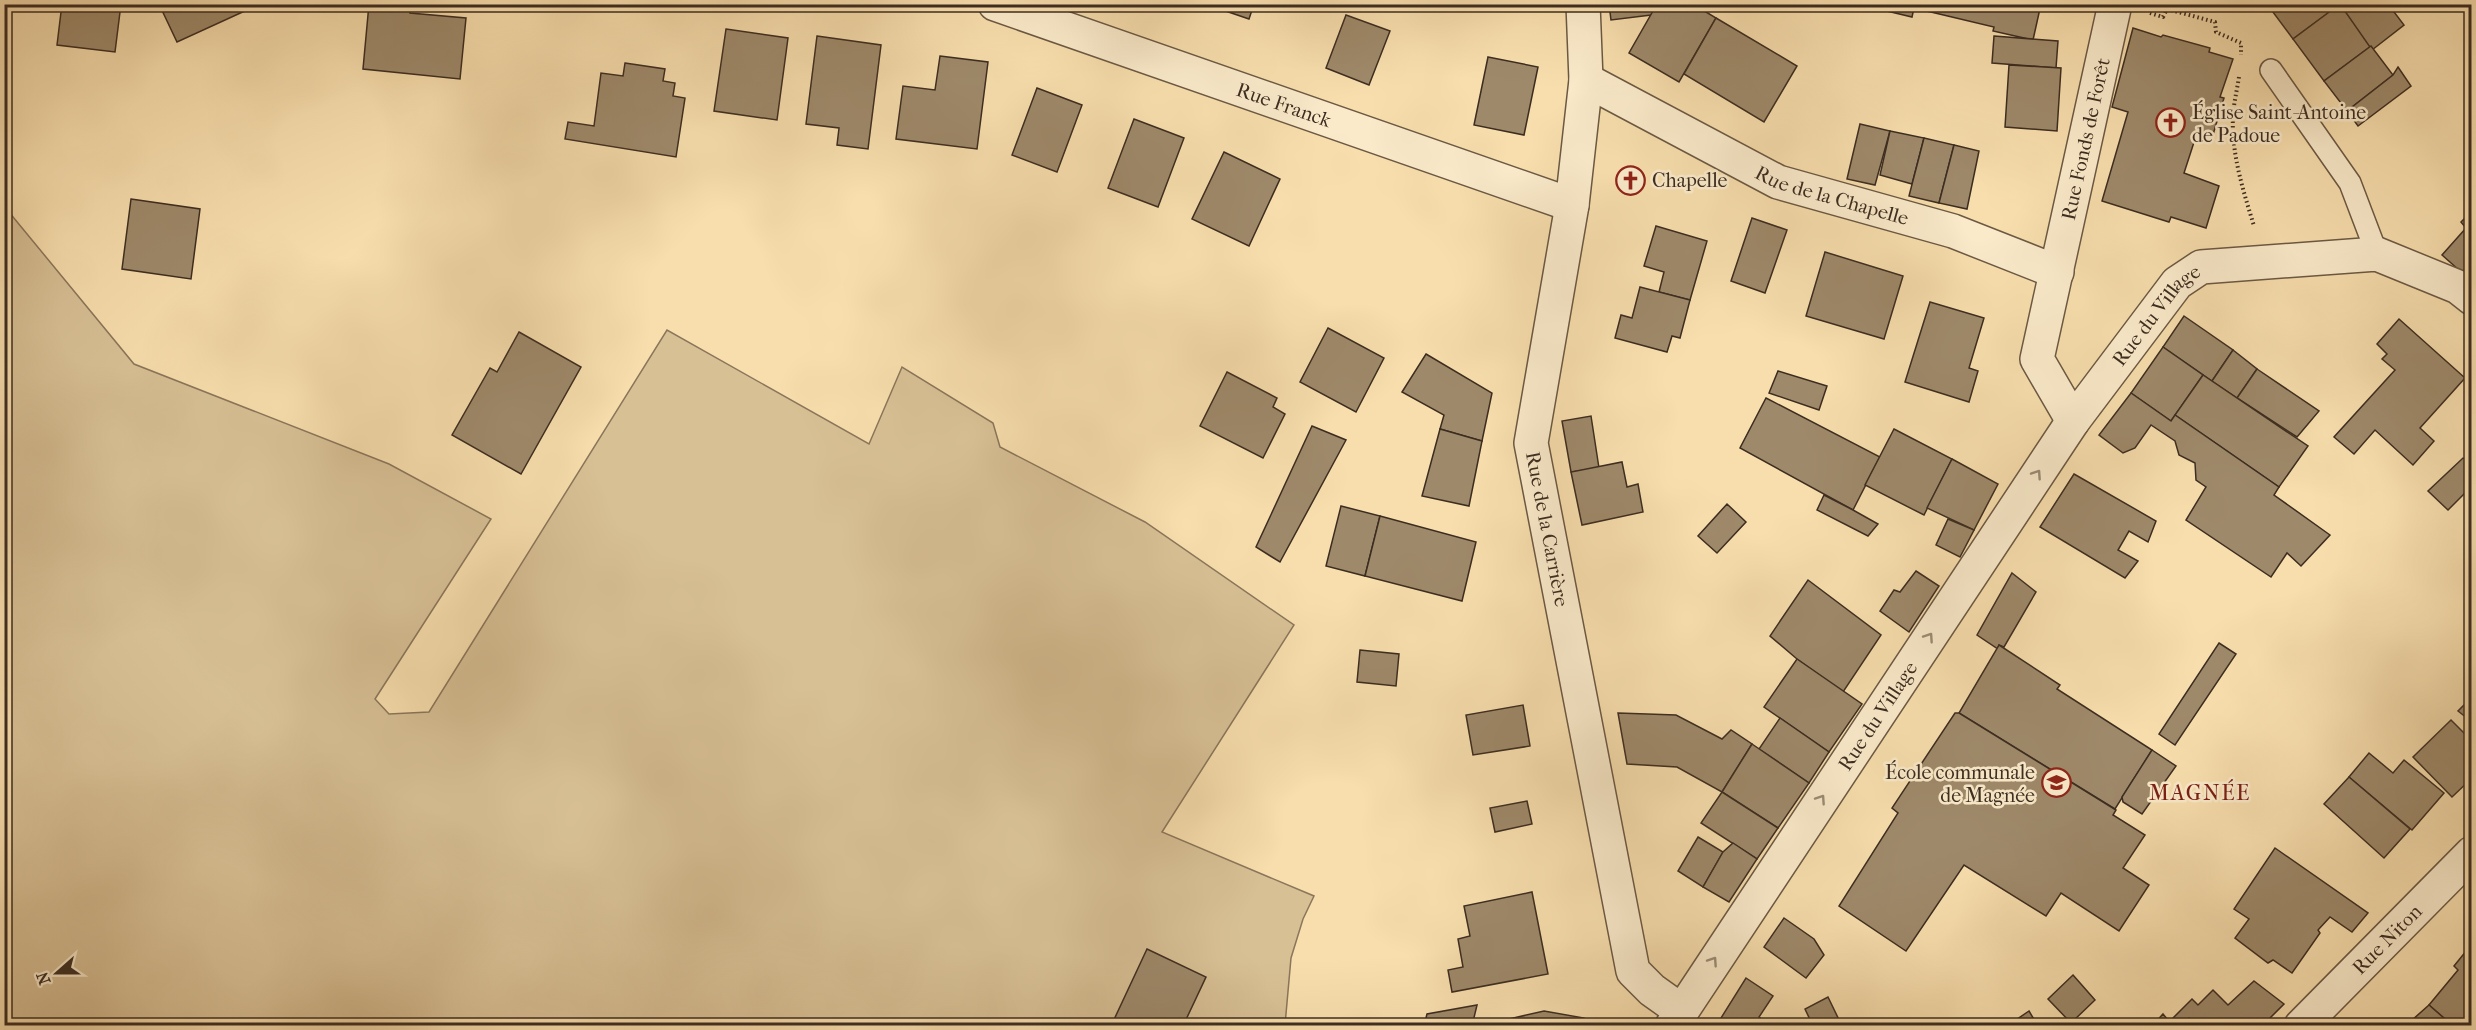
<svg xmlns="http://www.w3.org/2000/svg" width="2476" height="1030" font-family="'IM FELL French Canon',serif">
	<rect width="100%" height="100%" fill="#f8dead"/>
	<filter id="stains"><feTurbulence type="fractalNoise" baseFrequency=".00333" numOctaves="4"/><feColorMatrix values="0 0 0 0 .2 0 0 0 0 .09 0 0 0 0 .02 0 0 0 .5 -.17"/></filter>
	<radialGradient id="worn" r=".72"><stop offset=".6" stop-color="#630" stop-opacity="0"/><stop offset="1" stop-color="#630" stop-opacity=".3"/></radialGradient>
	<path fill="#d8c095" stroke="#8a765b" stroke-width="1.5" d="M4 206 134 364 389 464 491 519 375 699 389 714 429 712 667 330 869 444 902 367 993 423 1000 447 1145 522 1294 625 1162 832 1314 896 1303 919 1291 958 1285 1025 1086 1026 1071 1021 1068 1026 5 1025Z"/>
	<g fill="#9e896a" stroke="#3c2d21" stroke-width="1.5">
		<path d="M62 4H121L115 52 57 45Z"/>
		<path d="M159 4H260L177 42Z"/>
		<path d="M369 4H411L410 13 466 18 460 79 363 69Z"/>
		<path d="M1205 4H1254L1249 19Z"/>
		<path d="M1609 4H1657V5L1651 15 1611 20Z"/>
		<path d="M1693 4 1716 18 1679 82 1629 53 1657 4Z"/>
		<path d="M1871 4H2041L2033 40 1993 31 1994 27 1914 8 1912 17 1870 7Z"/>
		<path d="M2267 4H2340L2293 39Z"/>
		<path d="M2340 4 2371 46 2324 81 2293 39Z"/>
		<path d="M2340 4H2388L2404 25 2372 50Z"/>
		<path d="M1346 15 1390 31 1369 85 1326 68Z"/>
		<path d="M1716 18 1797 66 1764 122 1684 74Z"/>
		<path d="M2133 28 2161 37 2163 35 2210 48 2209 52 2233 59 2220 97 2224 98 2212 138 2197 133 2184 173 2219 186 2206 228 2171 217 2169 222 2102 201 2128 112 2112 107Z"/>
		<path d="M726 29 788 38 777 120 714 111Z"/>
		<path d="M817 36 881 45 868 149 837 145 839 128 806 124Z"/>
		<path d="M1994 36 2058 41 2056 68 1992 63Z"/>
		<path d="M2371 46 2393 75 2347 111 2324 81Z"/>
		<path d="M940 56 988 62 977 149 896 139 903 86 935 90Z"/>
		<path d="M1488 57 1538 67 1524 135 1474 125Z"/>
		<path d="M625 63 665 69 663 81 675 83 673 96 685 98 676 157 565 139 568 122 594 126 601 73 623 76Z"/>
		<path d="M2009 65 2061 68 2057 131 2005 127Z"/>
		<path d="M2398 67 2411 86 2358 126 2347 111 2393 75Z"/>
		<path d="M1037 88 1082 105 1057 172 1012 155Z"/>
		<path d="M1134 119 1184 138 1158 207 1108 188Z"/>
		<path d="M1860 124 1890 131 1875 185 1847 179Z"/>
		<path d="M1890 131 1924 138 1912 184 1880 175Z"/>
		<path d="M1924 138 1954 145 1939 203 1909 196Z"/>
		<path d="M1954 145 1979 151 1967 209 1939 203Z"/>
		<path d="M1224 152 1280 179 1249 246 1192 219Z"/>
		<path d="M131 199 200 209 191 279 122 269Z"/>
		<path d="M2472 211V274L2468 278 2442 255 2466 228 2461 222Z"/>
		<path d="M1752 218 1787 230 1765 293 1731 281Z"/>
		<path d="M1656 226 1707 241 1690 300 1659 292 1664 272 1644 266Z"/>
		<path d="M1825 252 1903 276 1884 339 1806 316Z"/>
		<path d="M1640 287 1690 300 1680 338 1672 336 1667 352 1615 338 1621 315 1632 318Z"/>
		<path d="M1930 302 1984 318 1969 368 1978 371 1969 402 1905 382Z"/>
		<path d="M2184 316 2233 350 2212 381 2163 347Z"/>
		<path d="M2399 319 2465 378 2420 428 2434 441 2413 465 2375 430 2354 454 2334 437 2395 370 2382 359 2387 354 2377 344Z"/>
		<path d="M1328 328 1384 358 1356 412 1300 382Z"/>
		<path d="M519 332 581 367 521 474 452 435 490 368 497 372Z"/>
		<path d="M2163 347 2203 375 2171 421 2131 393Z"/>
		<path d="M2233 350 2257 369 2237 398 2212 381Z"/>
		<path d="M1426 354 1492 393 1482 441 1440 429 1444 415 1402 392Z"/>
		<path d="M2257 369 2319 411 2297 437 2237 398Z"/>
		<path d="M1778 371 1827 386 1819 410 1769 393Z"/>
		<path d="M1227 372 1277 398 1273 407 1285 414 1263 458 1200 426Z"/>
		<path d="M2203 375 2308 446 2279 487 2175 415Z"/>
		<path d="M2131 393 2171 421 2175 415 2279 487 2274 495 2330 535 2301 566 2287 553 2271 577 2186 520 2206 487 2196 480 2195 463 2179 455 2175 441 2151 425 2135 448 2123 453 2099 435Z"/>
		<path d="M1766 398 1880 457 1853 510 1740 448Z"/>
		<path d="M1591 416 1599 468 1571 472 1562 421Z"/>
		<path d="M1312 426 1346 440 1280 562 1256 547Z"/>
		<path d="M1440 429 1482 441 1469 506 1422 496Z"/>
		<path d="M1894 429 1952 459 1924 515 1865 485Z"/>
		<path d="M2472 454V486L2448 510 2428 491 2463 458 2466 459Z"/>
		<path d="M1952 459 1998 484 1974 530 1927 508Z"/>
		<path d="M1622 462 1627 487 1638 484 1643 512 1582 525 1571 472Z"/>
		<path d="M2074 474 2156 521 2148 542 2129 531 2118 550 2138 561 2125 578 2040 527Z"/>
		<path d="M1824 495 1853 510 1878 524 1868 536 1817 510Z"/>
		<path d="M1727 504 1746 522 1717 553 1698 536Z"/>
		<path d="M1341 506 1380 516 1365 576 1326 566Z"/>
		<path d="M1380 516 1476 542 1462 601 1365 576Z"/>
		<path d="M1948 519 1974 530 1960 557 1936 545Z"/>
		<path d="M1916 571 1939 586 1909 632 1880 611 1894 590 1900 592Z"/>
		<path d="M2012 573 2036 592 2004 647 1999 645 1998 649 1977 635Z"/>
		<path d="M1808 580 1881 635 1843 692 1797 659 1770 636Z"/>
		<path d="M2219 643 2236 654 2175 745 2159 734Z"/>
		<path d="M1999 645 2060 685 2057 689 2152 750 2115 809 1959 713Z"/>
		<path d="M1360 650 1399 654 1396 686 1357 682Z"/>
		<path d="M1797 659 1862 704 1829 752 1764 707Z"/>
		<path d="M2472 697V722L2458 711Z"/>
		<path d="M1523 705 1530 746 1473 755 1466 715Z"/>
		<path d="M1618 713 1676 715 1722 739 1731 730 1752 744 1722 792 1677 767 1627 764Z"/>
		<path d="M1955 713H1959L2116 810 2113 815 2145 835 2123 868 2149 885 2119 931 2061 893 2046 916 1964 865 1906 951 1839 906 1898 813 1892 808Z"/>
		<path d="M1780 718 1829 752 1809 783 1759 749Z"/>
		<path d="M2451 720 2472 741V778L2452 797 2413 757Z"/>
		<path d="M1752 744 1809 783 1778 828 1722 792Z"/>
		<path d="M2152 750 2176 766 2142 814 2123 802 2122 797Z"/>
		<path d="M2369 753 2393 773 2404 760 2444 793 2412 830 2349 777Z"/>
		<path d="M2349 777 2410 829 2384 858 2324 804Z"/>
		<path d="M1722 792 1778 828 1757 859 1701 823Z"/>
		<path d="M1527 801 1532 824 1495 832 1490 808Z"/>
		<path d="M1698 837 1723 852 1703 887 1678 871Z"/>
		<path d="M1733 843 1757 859 1729 902 1703 887 1723 852Z"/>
		<path d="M2275 848 2368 913 2352 932 2330 917 2318 930 2320 933 2292 973 2273 960 2268 963 2235 938 2249 919 2234 909Z"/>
		<path d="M1532 892 1548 974 1452 992 1448 970 1463 967 1458 939 1470 936 1464 906Z"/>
		<path d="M1784 918 1814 939 1824 955 1806 978 1764 947Z"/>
		<path d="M2471 945 2472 1026H2453L2429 1005 2458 970 2454 966Z"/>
		<path d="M1147 949 1206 977 1183 1026H1111Z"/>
		<path d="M2073 975 2095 1000 2071 1023 2048 999Z"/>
		<path d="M1746 978 1773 996 1759 1017 1772 1026H1716Z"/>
		<path d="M2254 981 2284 1004 2262 1026H2198L2189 1018 2182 1026H2173L2170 1021 2192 999 2198 1005 2213 990 2228 1005Z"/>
		<path d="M1828 997 1842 1026H1813L1805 1009Z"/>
		<path d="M1477 1005 1472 1026H1424L1427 1014Z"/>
		<path d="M2429 1005 2453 1026H2416L2411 1021Z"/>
		<path d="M1544 1011 1584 1018 1582 1026H1495L1496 1022Z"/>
		<path d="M2029 1011 2038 1026H2007Z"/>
		<path d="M2163 1014 2173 1026H2152Z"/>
	</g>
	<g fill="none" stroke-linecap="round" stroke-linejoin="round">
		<defs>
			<path id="lane" d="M2271 70 2350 183 2377 254"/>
			<g id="street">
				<path id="s1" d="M995 4 1572 205"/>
				<path id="s2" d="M1583 4 1586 80 1572 205 1531 443 1633 971 1652 990 1680 1010"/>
				<path id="s3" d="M1586 80 1778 182 1953 231 2057 272"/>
				<path id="s4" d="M2073 421 2037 359 2115 4"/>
				<path id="s5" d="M1672 1026 2073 421 2177 283 2201 267 2377 254 2458 287 2472 298"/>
				<path id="s6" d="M2301 1026 2472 853"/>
			</g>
		</defs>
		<use href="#lane" stroke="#6b5944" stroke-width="24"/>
		<use href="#street" stroke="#6b5944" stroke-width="36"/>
		<g stroke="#3c2d21" stroke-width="4" stroke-dasharray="1.5 3" stroke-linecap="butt">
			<path d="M2150 13 2163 17 2167 9 2215 22 2216 32 2241 43V55"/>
			<path d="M2239 77C2237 90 2234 102 2233 115 2231 153 2243 190 2254 226"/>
		</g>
		<use href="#lane" stroke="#faeaca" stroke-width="21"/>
		<use href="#street" stroke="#faeaca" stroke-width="33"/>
	</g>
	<defs><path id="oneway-chevron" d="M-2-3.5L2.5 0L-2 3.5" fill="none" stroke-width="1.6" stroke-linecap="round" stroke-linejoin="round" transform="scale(1.5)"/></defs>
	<g stroke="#9b8c76">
		<use href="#oneway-chevron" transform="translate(2037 474) rotate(-56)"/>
		<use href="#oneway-chevron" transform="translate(1929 637) rotate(-56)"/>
		<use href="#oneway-chevron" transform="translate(1821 799) rotate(-56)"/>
		<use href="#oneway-chevron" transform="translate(1713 961) rotate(-56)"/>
	</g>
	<defs>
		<symbol id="church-ring" viewBox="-11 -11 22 22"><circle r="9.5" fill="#faeaca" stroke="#8f2418" stroke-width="1.5"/><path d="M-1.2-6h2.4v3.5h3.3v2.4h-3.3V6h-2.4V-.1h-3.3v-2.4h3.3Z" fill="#8f2418"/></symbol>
		<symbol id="school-ring" viewBox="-11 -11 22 22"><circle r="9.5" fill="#faeaca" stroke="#8f2418" stroke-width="1.5"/><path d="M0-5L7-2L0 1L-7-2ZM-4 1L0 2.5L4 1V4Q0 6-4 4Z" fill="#8f2418"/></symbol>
	</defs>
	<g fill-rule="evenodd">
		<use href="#church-ring" x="2154" y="106" width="33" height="33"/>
		<use href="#church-ring" x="1614" y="164" width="33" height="33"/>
		<use href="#school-ring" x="2040" y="766" width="33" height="33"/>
	</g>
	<g text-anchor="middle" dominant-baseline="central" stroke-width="5" stroke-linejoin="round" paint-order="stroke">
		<g font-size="20" fill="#3c2d21" stroke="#faeaca">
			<text stroke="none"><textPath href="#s1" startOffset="306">Rue Franck</textPath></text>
			<text stroke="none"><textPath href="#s4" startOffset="297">Rue Fonds de Forêt</textPath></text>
			<text stroke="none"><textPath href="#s3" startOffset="273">Rue de la Chapelle</textPath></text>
			<text stroke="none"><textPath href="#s5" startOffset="861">Rue du Village</textPath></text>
			<text stroke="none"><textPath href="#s2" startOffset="531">Rue de la Carrière</textPath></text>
			<text stroke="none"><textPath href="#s5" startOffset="372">Rue du Village</textPath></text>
			<text stroke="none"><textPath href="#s6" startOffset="122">Rue Niton</textPath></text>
		</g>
		<g font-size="20" fill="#3c2d21" stroke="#faeaca" text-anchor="start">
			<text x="2192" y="112">Église Saint-Antoine<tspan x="2192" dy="23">de Padoue</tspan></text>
			<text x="1652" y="180">Chapelle</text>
			<text x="2035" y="772" text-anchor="end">École communale<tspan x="2035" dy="23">de Magnée</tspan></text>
		</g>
		<g font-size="22" letter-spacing="1.5" fill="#7a1f14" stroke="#faeaca">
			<text x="2200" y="793">MAGNÉE</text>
		</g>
	</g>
	<rect width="2476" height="1030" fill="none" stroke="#f8dead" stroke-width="24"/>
	<rect x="6" y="6" width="2464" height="1018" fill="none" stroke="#3c2d21" stroke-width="3"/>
	<rect x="12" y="12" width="2452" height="1006" fill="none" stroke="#3c2d21" stroke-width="1.5"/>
	<g transform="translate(57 973) rotate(249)" stroke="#faeaca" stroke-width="4.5" paint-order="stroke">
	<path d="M0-4.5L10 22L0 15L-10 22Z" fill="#3c2d21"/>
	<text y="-9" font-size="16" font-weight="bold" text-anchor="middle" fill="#3c2d21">N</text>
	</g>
	<rect width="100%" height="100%" filter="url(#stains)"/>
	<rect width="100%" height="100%" fill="url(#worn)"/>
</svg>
